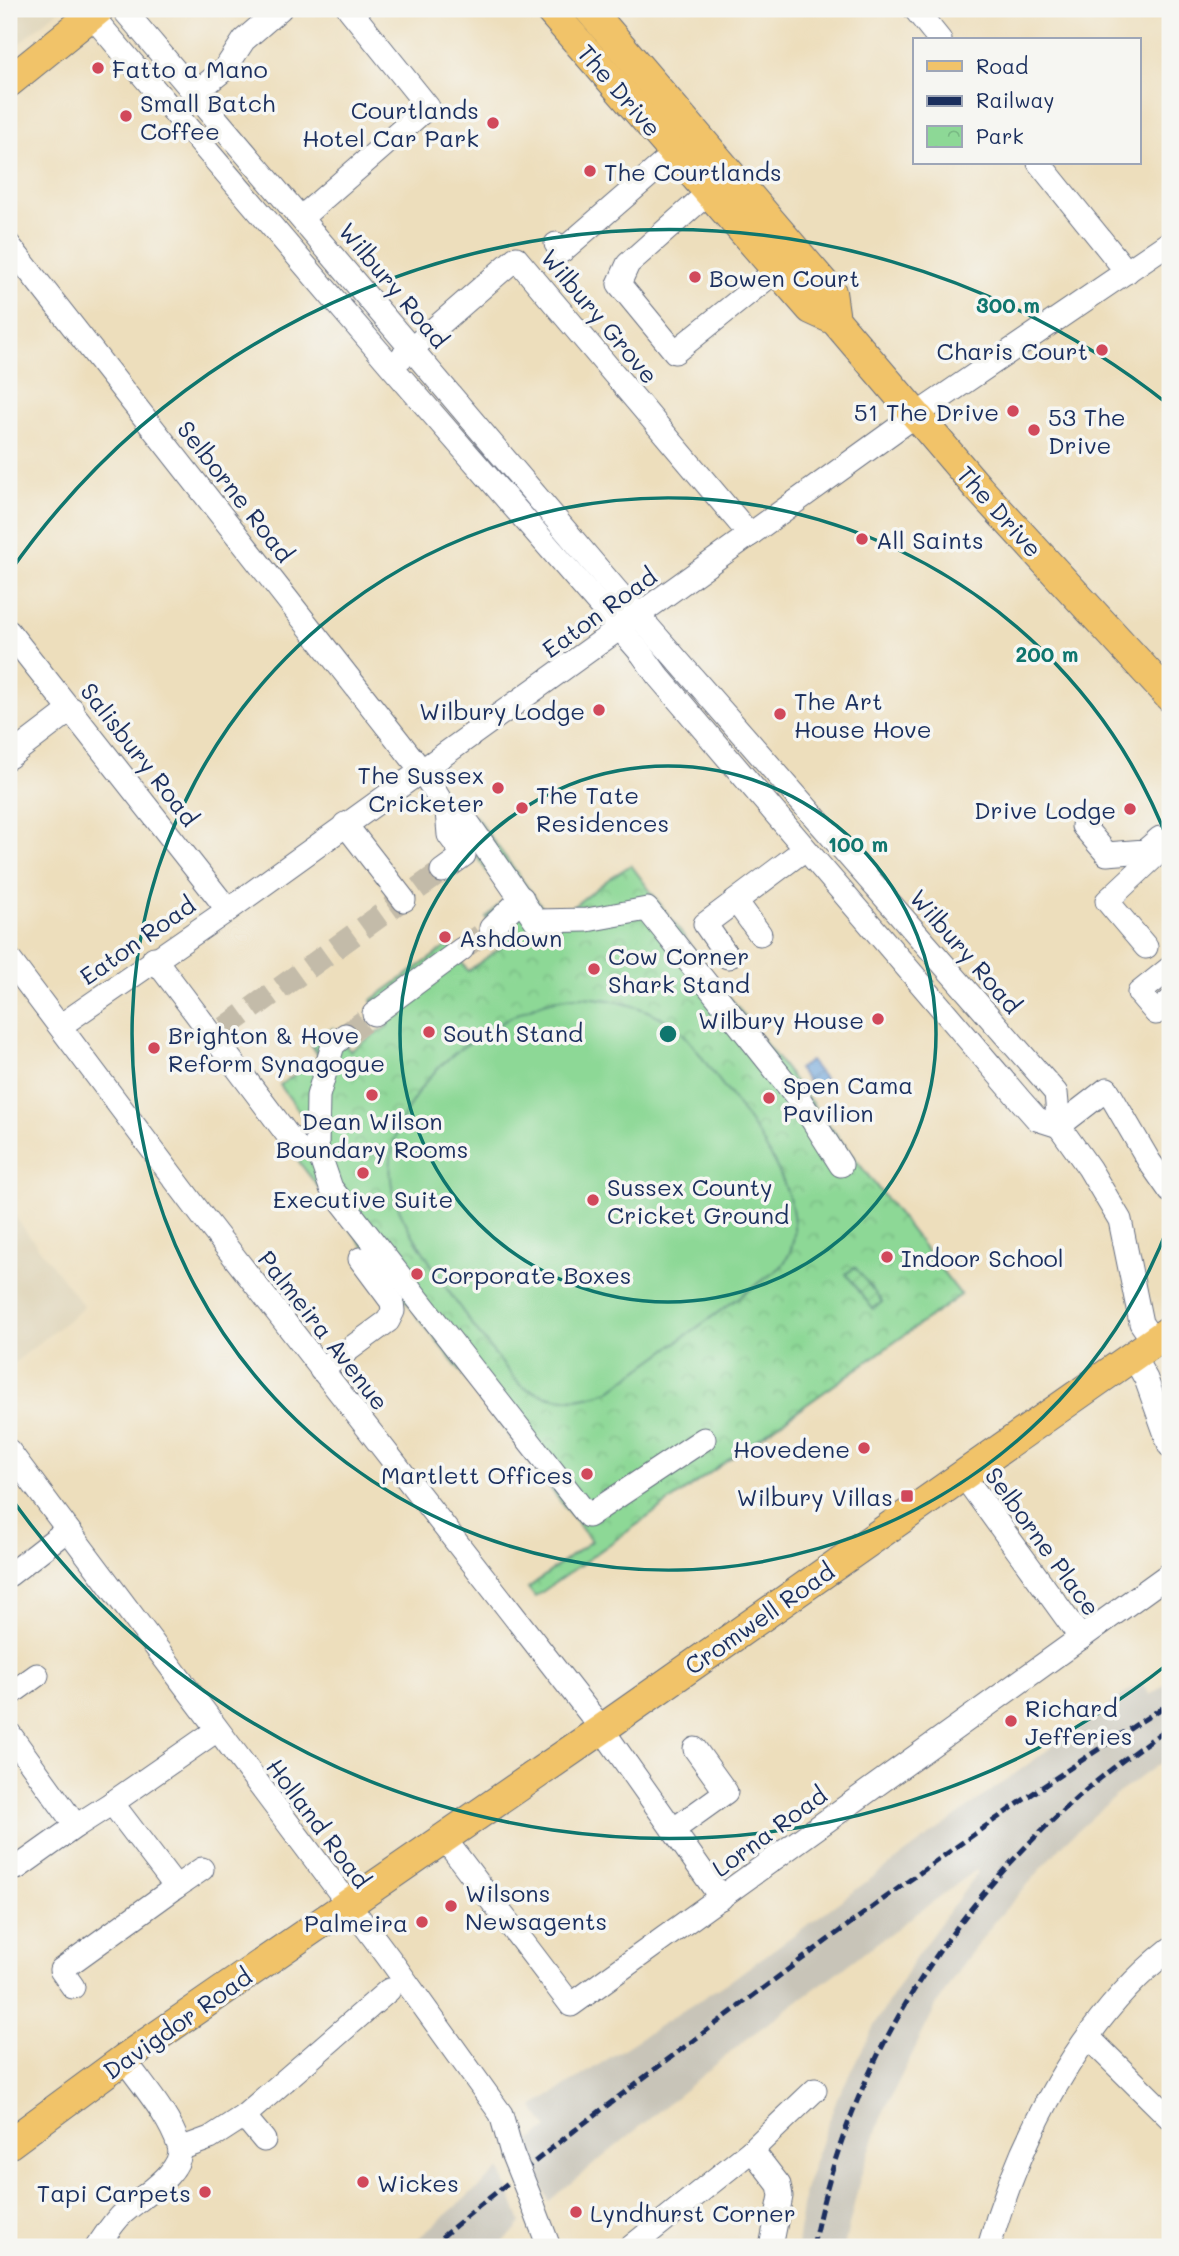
<svg xmlns="http://www.w3.org/2000/svg" width="1179" height="2256" font-family="Mali,sans-serif">
	<defs>
		<pattern id="park-crowns" width="20" height="18" patternUnits="userSpaceOnUse" patternTransform="scale(1.75)"><rect width="20" height="18" fill="#8dd896"/><path d="M2 6a3 3 0 1 1 6 0M12 15a3 3 0 1 1 6 0" fill="none" stroke="#79ba84"/></pattern>
		<pattern id="garden-furrows" width="10" height="10" patternUnits="userSpaceOnUse" patternTransform="scale(1.75)"><rect width="10" height="10" fill="#8dd896"/><path d="M-1 1l2-2M0 10L10 0M9 11l2-2" fill="none" stroke="#79ba84"/></pattern>
		<pattern id="water-waves" width="16" height="10" patternUnits="userSpaceOnUse" patternTransform="scale(1.75)"><rect width="16" height="10" fill="#6aa2d9"/><path d="M0 5q4-4 8 0t8 0" fill="none" stroke="#5684b3"/></pattern>
	</defs>
	<rect width="100%" height="100%" fill="#f6f6f2"/>
	<filter id="ink" filterUnits="userSpaceOnUse"><feTurbulence type="fractalNoise" baseFrequency=".0143" numOctaves="2"/><feDisplacementMap in="SourceGraphic" scale="14" xChannelSelector="R" yChannelSelector="G"/><feConvolveMatrix kernelMatrix="1 2 1 2 8 2 1 2 1" color-interpolation-filters="sRGB"/></filter>
	<filter id="wash" filterUnits="userSpaceOnUse"><feTurbulence type="fractalNoise" baseFrequency=".00686" numOctaves="4" result="noise"/><feDisplacementMap in="SourceGraphic" scale="28" xChannelSelector="R" yChannelSelector="G"/><feGaussianBlur stdDeviation="1.57" result="paint"/><feColorMatrix in="noise" values="0 0 0 0 0 0 0 0 0 0 0 0 0 0 0 0 0 1.4 0 .05"/><feComposite in="paint" operator="in"/></filter>
	<g filter="url(#wash)">
		<rect width="100%" height="100%" fill="#eddebc"/>
		<g fill="#ded3b6">
			<path d="M9 9H60L9 52Z"/>
			<path d="M9 1209 84 1307 9 1367Z"/>
		</g>
		<g fill="#c8c4b8">
			<path d="M1170 1681V1756L1120 1792 1066 1841 997 1919 964 1962 936 2006 882 2115 860 2179 844 2247H797L804 2190 837 2099 874 2026 917 1955 978 1872 976 1870 753 2034 549 2201 524 2146 548 2128 533 2107 737 1976 1141 1682 1150 1695Z"/>
			<path d="M500 2169 521 2222 517 2229 497 2247H408Z"/>
		</g>
		<path fill="url(#park-crowns)" stroke="#54847a" stroke-width="2" d="M475 816 545 911H567L610 878 631 865 720 985 961 1295 535 1597 528 1588 591 1541 292 1153 310 1139 309 1125 280 1085 319 1057 311 1044 333 1028 350 1051 388 1026 372 1000 449 945 468 971 504 945 486 918 506 898 457 829Z"/>
		<path fill="url(#garden-furrows)" stroke="#54847a" stroke-width="2" d="M855 1267 882 1302 873 1309 846 1274Z"/>
		<path fill="#8dd896" stroke="#54847a" stroke-width="2" d="M583 997C613 999 643 1006 669 1022 688 1034 701 1057 714 1074 747 1117 825 1214 781 1267L609 1391C575 1403 553 1402 521 1386 486 1345 454 1302 426 1256 414 1237 401 1218 394 1195 378 1138 421 1075 466 1045 501 1022 539 996 583 997Z"/>
		<path fill="url(#water-waves)" stroke="#42689c" stroke-width="2" d="M810 1061 826 1081 814 1090 798 1069Z"/>
	</g>
	<g filter="url(#ink)">
		<g fill="none" stroke-linecap="round" stroke-linejoin="round">
			<g stroke="#c3bba9" stroke-width="23" stroke-dasharray="23 11" stroke-linecap="butt">
				<path d="M462 949 491 928"/>
				<path d="M225 1028 442 871"/>
				<path d="M345 1035 374 1014"/>
			</g>
			<defs>
				<g id="minor">
					<path d="M86 9 391 366 642 654 657 675 1021 1101 1037 1119 1059 1126"/>
					<path d="M123 9 616 590 1056 1093 1059 1126 1089 1168 1120 1220 1141 1323 1154 1342"/>
					<path d="M915 9 940 40"/>
					<path d="M195 93 225 69 244 40 280 9"/>
					<path d="M1039 163 1127 272"/>
					<path d="M709 192 628 264 619 284 675 352 777 270"/>
					<path d="M302 217 428 107 349 9"/>
					<path d="M556 244 562 251 675 153"/>
					<path d="M9 245 422 771 447 811 469 824 536 921 587 920 647 909 801 1102 841 1165"/>
					<path d="M401 358 516 258 750 535"/>
					<path d="M9 632 228 910"/>
					<path d="M9 757 72 709"/>
					<path d="M345 824 404 900"/>
					<path d="M1083 826 1107 854 1145 851 1160 838"/>
					<path d="M442 871 464 855 449 835 447 811"/>
					<path d="M736 901 760 934"/>
					<path d="M491 928 522 898"/>
					<path d="M1146 947 1107 901 1170 842"/>
					<path d="M728 957 705 924 805 849"/>
					<path d="M154 958 296 1146"/>
					<path d="M9 959 203 1217 602 1729 721 1898"/>
					<path d="M1170 968 1139 993 1156 1013 1170 1001"/>
					<path d="M374 1014 462 949"/>
					<path d="M60 1026 228 910 916 415 1170 242"/>
					<path d="M345 1035 333 1045 318 1096 317 1147 331 1188 588 1516 704 1439"/>
					<path d="M1059 1126 1107 1089 1149 1161 1170 1191"/>
					<path d="M1133 1356 1146 1379 1170 1446"/>
					<path d="M321 1370 388 1321 393 1311 392 1302 360 1259"/>
					<path d="M9 1451 389 1958 501 2114 512 2153"/>
					<path d="M963 1475 1081 1638"/>
					<path d="M9 1575 67 1530"/>
					<path d="M9 1695 37 1675"/>
					<path d="M9 1733 76 1826 112 1803 176 1887 61 1970 73 1987"/>
					<path d="M112 1803 217 1730"/>
					<path d="M673 1830 726 1792 695 1749"/>
					<path d="M443 1837 571 2005 1168 1575"/>
					<path d="M17 1868 76 1826"/>
					<path d="M176 1887 202 1869"/>
					<path d="M1088 2037 1170 2118"/>
					<path d="M244 2116 264 2140"/>
					<path d="M180 2149 210 2138 244 2116 389 1990"/>
					<path d="M752 2150 779 2185 781 2196 771 2247"/>
					<path d="M533 2205 549 2247"/>
					<path d="M97 2247C105 2236 113 2222 123 2213 139 2198 187 2171 179 2146 169 2115 143 2086 124 2059"/>
					<path d="M631 2247 752 2150 815 2090"/>
					<path d="M989 2247C1019 2139 1080 2020 1170 1949"/>
				</g>
				<g id="major">
					<path d="M549 9 811 309 835 320 979 489 1170 697"/>
					<path d="M589 9 831 292 835 320"/>
					<path d="M9 82 99 9"/>
					<path d="M9 2144 124 2059 602 1729 1170 1330"/>
				</g>
			</defs>
			<use href="#minor" stroke="#646c7f" stroke-width="25"/>
			<use href="#major" stroke="#646c7f" stroke-width="32"/>
			<use href="#minor" stroke="#fff" stroke-width="23"/>
			<use href="#major" stroke="#f1c369" stroke-width="30"/>
			<g stroke="#1b2f5e" stroke-width="5" stroke-dasharray="10 5" stroke-linecap="butt">
				<path d="M430 2247C528 2164 631 2087 734 2010 876 1903 1020 1798 1170 1703"/>
				<path d="M813 2247C854 2033 990 1846 1170 1727"/>
			</g>
			<defs>
				<path id="minor-bridge" d="M512 2153 533 2205"/>
			</defs>
			<use href="#minor-bridge" stroke="#646c7f" stroke-width="25" stroke-linecap="butt"/>
			<use href="#minor-bridge" stroke="#fff" stroke-width="23"/>
		</g>
	</g>
	<g fill="none" stroke="#0f766e" stroke-width="3.5">
		<circle cx="668" cy="1034" r="268"/>
		<path d="M1170 1222A536 536 0 1 1 1170 846"/>
		<path d="M1169 1663A804 804 0 0 1 9 1495M9 573A804 804 0 0 1 1169 405"/>
	</g>
	<g fill="#d1495b" stroke="#f6f6f2" stroke-width="2.5">
		<circle cx="98" cy="68" r="7"/>
		<circle cx="126" cy="116" r="7"/>
		<circle cx="493" cy="123" r="7"/>
		<circle cx="590" cy="171" r="7"/>
		<circle cx="695" cy="277" r="7"/>
		<circle cx="1102" cy="350" r="7"/>
		<circle cx="1013" cy="411" r="7"/>
		<circle cx="1034" cy="430" r="7"/>
		<circle cx="862" cy="539" r="7"/>
		<circle cx="599" cy="710" r="7"/>
		<circle cx="780" cy="714" r="7"/>
		<circle cx="498" cy="788" r="7"/>
		<circle cx="522" cy="808" r="7"/>
		<circle cx="1130" cy="809" r="7"/>
		<circle cx="445" cy="937" r="7"/>
		<circle cx="594" cy="969" r="7"/>
		<circle cx="878" cy="1019" r="7"/>
		<circle cx="429" cy="1032" r="7"/>
		<circle cx="154" cy="1048" r="7"/>
		<circle cx="372" cy="1095" r="7"/>
		<circle cx="769" cy="1098" r="7"/>
		<circle cx="363" cy="1173" r="7"/>
		<circle cx="593" cy="1200" r="7"/>
		<circle cx="887" cy="1257" r="7"/>
		<circle cx="417" cy="1274" r="7"/>
		<circle cx="864" cy="1448" r="7"/>
		<circle cx="587" cy="1474" r="7"/>
		<rect x="900" y="1489" width="14" height="14" rx="3.5"/>
		<circle cx="1011" cy="1721" r="7"/>
		<circle cx="451" cy="1906" r="7"/>
		<circle cx="422" cy="1922" r="7"/>
		<circle cx="363" cy="2182" r="7"/>
		<circle cx="205" cy="2192" r="7"/>
		<circle cx="576" cy="2212" r="7"/>
	</g>
	<g text-anchor="middle" dominant-baseline="central" stroke-width="7" stroke-linejoin="round" paint-order="stroke">
		<g font-size="24" fill="#1b2f5e" stroke="#f6f6f2" text-anchor="start">
			<text x="112" y="68">Fatto a Mano</text>
			<text x="140" y="102">Small Batch<tspan x="140" dy="28">Coffee</tspan></text>
			<text x="479" y="109" text-anchor="end">Courtlands<tspan x="479" dy="28">Hotel Car Park</tspan></text>
			<text x="604" y="171">The Courtlands</text>
			<text x="709" y="277">Bowen Court</text>
			<text x="1088" y="350" text-anchor="end">Charis Court</text>
			<text x="999" y="411" text-anchor="end">51 The Drive</text>
			<text x="1048" y="416">53 The<tspan x="1048" dy="28">Drive</tspan></text>
			<text x="876" y="539">All Saints</text>
			<text x="794" y="700">The Art<tspan x="794" dy="28">House Hove</tspan></text>
			<text x="585" y="710" text-anchor="end">Wilbury Lodge</text>
			<text x="484" y="774" text-anchor="end">The Sussex<tspan x="484" dy="28">Cricketer</tspan></text>
			<text x="536" y="794">The Tate<tspan x="536" dy="28">Residences</tspan></text>
			<text x="1116" y="809" text-anchor="end">Drive Lodge</text>
			<text x="459" y="937">Ashdown</text>
			<text x="608" y="955">Cow Corner<tspan x="608" dy="28">Shark Stand</tspan></text>
			<text x="864" y="1019" text-anchor="end">Wilbury House</text>
			<text x="443" y="1032">South Stand</text>
			<text x="168" y="1034">Brighton &amp; Hove<tspan x="168" dy="28">Reform Synagogue</tspan></text>
			<text x="783" y="1084">Spen Cama<tspan x="783" dy="28">Pavilion</tspan></text>
			<text x="372" y="1120" text-anchor="middle">Dean Wilson<tspan x="372" dy="28">Boundary Rooms</tspan></text>
			<text x="607" y="1186">Sussex County<tspan x="607" dy="28">Cricket Ground</tspan></text>
			<text x="363" y="1198" text-anchor="middle">Executive Suite</text>
			<text x="901" y="1257">Indoor School</text>
			<text x="431" y="1274">Corporate Boxes</text>
			<text x="850" y="1448" text-anchor="end">Hovedene</text>
			<text x="573" y="1474" text-anchor="end">Martlett Offices</text>
			<text x="893" y="1496" text-anchor="end">Wilbury Villas</text>
			<text x="1025" y="1707">Richard<tspan x="1025" dy="28">Jefferies</tspan></text>
			<text x="465" y="1892">Wilsons<tspan x="465" dy="28">Newsagents</tspan></text>
			<text x="408" y="1922" text-anchor="end">Palmeira</text>
			<text x="377" y="2182">Wickes</text>
			<text x="191" y="2192" text-anchor="end">Tapi Carpets</text>
			<text x="590" y="2212">Lyndhurst Corner</text>
		</g>
		<g font-size="24" fill="#1b2f5e" stroke="#f6f6f2">
			<text transform="translate(620 90) rotate(49)">The Drive</text>
			<text transform="translate(394 285) rotate(50)">Wilbury Road</text>
			<text transform="translate(600 316) rotate(50)">Wilbury Grove</text>
			<text transform="translate(236 491) rotate(52)">Selborne Road</text>
			<text transform="translate(1000 511) rotate(48)">The Drive</text>
			<text transform="translate(599 612) rotate(-36)">Eaton Road</text>
			<text transform="translate(140 754) rotate(52)">Salisbury Road</text>
			<text transform="translate(137 940) rotate(-35)">Eaton Road</text>
			<text transform="translate(966 951) rotate(49)">Wilbury Road</text>
			<text transform="translate(324 1330) rotate(52)">Palmeira Avenue</text>
			<text transform="translate(1043 1541) rotate(54)">Selborne Place</text>
			<text transform="translate(759 1618) rotate(-35)">Cromwell Road</text>
			<text transform="translate(319 1823) rotate(53)">Holland Road</text>
			<text transform="translate(769 1831) rotate(-36)">Lorna Road</text>
			<text transform="translate(177 2023) rotate(-35)">Davigdor Road</text>
		</g>
	</g>
	<circle cx="668" cy="1034" r="10" fill="#0f766e" stroke="#f6f6f2" stroke-width="3.5"/>
	<g font-size="21" text-anchor="middle" font-weight="bold" fill="#0f766e" stroke="#f6f6f2" stroke-width="7" stroke-linejoin="round" paint-order="stroke">
		<text x="1008" y="313">300 m</text>
		<text x="1047" y="662">200 m</text>
		<text x="858" y="852">100 m</text>
	</g>
	<rect width="1179" height="2256" fill="none" stroke="#f6f6f2" stroke-width="35"/>
	<rect x="913" y="38" width="228" height="126" fill="#f6f6f2" stroke="#9ea6b7" stroke-width="2"/>
	<rect x="927" y="61" width="35" height="10" fill="#f1c369" stroke="#9ea6b7" stroke-width="2"/>
	<text x="976" y="74" font-size="21" fill="#1b2f5e">Road</text>
	<rect x="927" y="96" width="35" height="10" fill="#1b2f5e" stroke="#9ea6b7" stroke-width="2"/>
	<text x="976" y="108" font-size="21" fill="#1b2f5e">Railway</text>
	<rect x="927" y="126" width="35" height="21" fill="url(#park-crowns)" stroke="#9ea6b7" stroke-width="2"/>
	<text x="976" y="144" font-size="21" fill="#1b2f5e">Park</text>
</svg>
